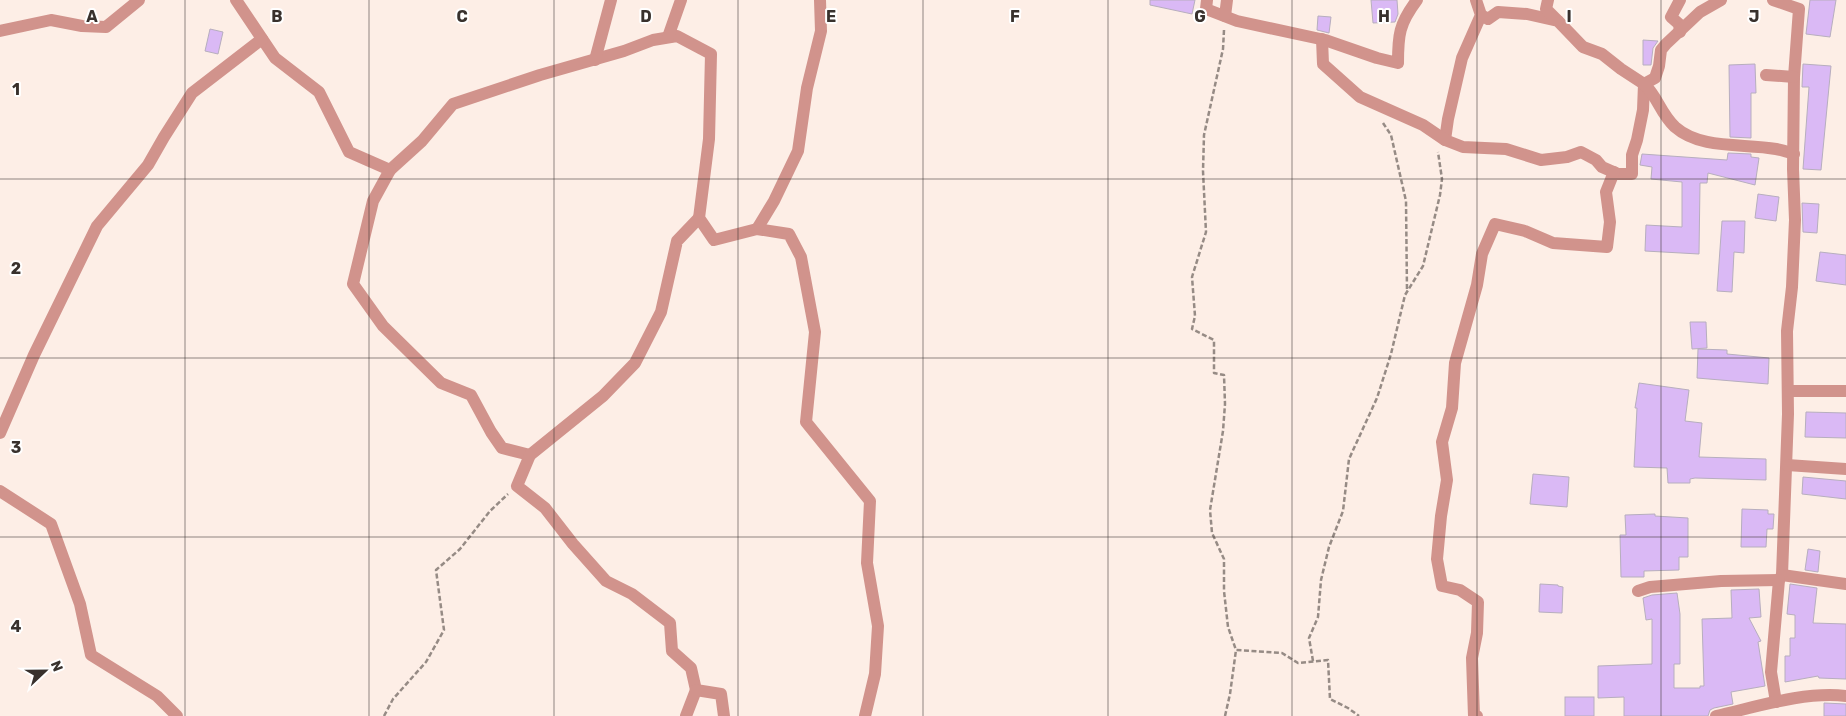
<svg xmlns="http://www.w3.org/2000/svg" width="1846" height="716" font-family="Rubik,sans-serif">
	<rect width="100%" height="100%" fill="#fdeee6"/>
	<g fill="#dab9f5" stroke="#b7aebe">
		<path d="M1150 0H1195L1192 14 1150 5Z"/>
		<path d="M1371 0H1397L1398 14 1395 22 1373 23Z"/>
		<path d="M1810 0H1836L1830 37 1806 34Z"/>
		<path d="M1318 16 1331 17 1329 33 1317 30Z"/>
		<path d="M210 29 223 32 218 54 205 51Z"/>
		<path d="M1643 40 1658 41 1653 48 1651 65H1643Z"/>
		<path d="M1755 64 1756 93H1751V138L1730 137 1729 65Z"/>
		<path d="M1803 64 1831 66 1821 170 1803 169 1809 87H1802Z"/>
		<path d="M1728 153 1751 154V157L1759 158 1755 185 1708 173 1707 183H1700L1699 254 1645 251 1646 225 1682 227V182L1651 179 1652 167 1640 165 1642 154 1727 160Z"/>
		<path d="M1758 194 1779 197 1776 221 1755 218Z"/>
		<path d="M1802 203 1819 204 1817 233 1803 232Z"/>
		<path d="M1722 221H1745L1744 253 1734 252 1732 292 1717 291Z"/>
		<path d="M1820 252 1846 255V285L1816 281Z"/>
		<path d="M1690 322H1706L1707 348 1692 349Z"/>
		<path d="M1698 349 1727 350V354L1769 358 1768 384 1697 378Z"/>
		<path d="M1639 383 1689 390 1685 421 1702 423 1699 457 1766 459V480L1695 478 1690 479V483H1668L1667 468 1634 467 1637 408H1635Z"/>
		<path d="M1806 412 1846 413V438L1805 437Z"/>
		<path d="M1533 474 1569 477 1567 507 1530 504Z"/>
		<path d="M1803 477 1846 481V499L1802 494Z"/>
		<path d="M1742 509 1768 510V514H1774L1773 529H1767L1766 547H1741Z"/>
		<path d="M1655 514V516L1688 518V557H1679V570L1644 571V577H1621L1620 535H1626L1625 515Z"/>
		<path d="M1808 549 1820 551 1818 572 1805 570Z"/>
		<path d="M1540 584 1558 585V586L1563 587 1562 613 1539 612Z"/>
		<path d="M1790 584 1817 588 1813 623 1846 624V679L1819 678 1818 676 1785 682V656H1790V638H1795V615L1787 614Z"/>
		<path d="M1759 589 1761 617 1749 618 1761 641 1758 642 1765 686 1731 692 1733 704 1714 708 1710 710 1708 716H1624V697L1598 698V666L1652 664V619L1646 620 1643 598 1652 595 1677 593 1680 614V664H1674V688H1700V686H1704L1702 619 1732 618 1731 590Z"/>
		<rect x="1565" y="697" width="29" height="19"/>
		<path d="M1824 703 1846 704V716H1824Z"/>
	</g>
	<g fill="none" stroke-linecap="round" stroke-linejoin="round">
		<g stroke="#968b85" stroke-width="2.5" stroke-dasharray="5 2.5" stroke-linecap="butt">
			<path d="M1224 30 1223 49 1204 135 1203 171 1206 232 1192 277 1195 316 1192 329 1214 340V373L1224 375 1225 404 1223 431 1210 510 1212 533 1224 559V591L1228 627 1236 650 1282 653 1298 663 1328 660 1330 699 1348 708 1359 716"/>
			<path d="M1383 123 1391 135 1406 201 1407 291"/>
			<path d="M1313 661 1309 638 1318 617 1321 580 1329 547 1343 511 1349 459 1377 398 1391 354 1405 295 1423 266 1440 195 1442 179 1438 152"/>
			<path d="M384 716 393 699 426 662 444 630 436 570 460 549 490 511 508 494"/>
			<path d="M1225 716 1230 694 1236 650"/>
		</g>
		<g stroke="#d1938c" stroke-width="12">
			<path d="M236 0 275 58 319 92 349 152 390 170 422 141 453 104 540 75 624 51 653 40 677 36 711 54 709 139 699 218 714 240 757 229 789 234 801 257 815 332 806 422 870 501 867 563 878 626 875 674 865 716"/>
			<path d="M1207 0 1206 9 1237 21 1325 40 1377 58 1398 63C1398 35 1399 24 1417 0"/>
			<path d="M1476 0 1481 15 1462 58 1448 119 1445 140 1463 147 1506 149 1541 160 1567 157 1581 152 1596 160 1602 167 1618 174H1632V155L1637 140 1643 110 1644 84 1621 69 1602 54 1583 47 1558 21 1527 14 1498 12 1488 19 1481 15"/>
			<path d="M1548 0 1546 9 1558 21"/>
			<path d="M1680 0 1671 17 1679 24 1680 32"/>
			<path d="M1721 0 1700 12 1666 44 1661 50 1659 66 1655 78 1644 84C1658 97 1660 113 1675 127 1701 150 1744 143 1776 149 1782 150 1788 152 1794 154"/>
			<path d="M1773 0 1799 9 1794 77 1793 169 1795 220 1792 287 1787 331 1788 414 1782 575 1779 580 1771 672 1776 702"/>
			<path d="M1225 16 1227 0"/>
			<path d="M0 31 51 20 82 26 106 27 139 0"/>
			<path d="M668 37 681 0"/>
			<path d="M1322 39 1323 64 1360 97 1423 125 1445 140"/>
			<path d="M595 60 611 0"/>
			<path d="M1766 75 1794 77"/>
			<path d="M390 170 373 201 353 284 383 326 441 383 471 395 491 432 502 448 530 455"/>
			<path d="M699 218 677 241 661 312 635 363 603 396 530 455 517 486 545 508 573 544 606 581 632 594 670 623 672 651 691 668 696 690 721 694 724 716"/>
			<path d="M757 229 774 201 798 151 807 88 821 31 820 0"/>
			<path d="M1788 391H1846"/>
			<path d="M0 433 34 355 97 226 148 165 164 137 192 93 262 39"/>
			<path d="M1787 465 1846 469"/>
			<path d="M0 491 51 524 80 604 91 655 157 696 177 716"/>
			<path d="M1782 575 1846 584"/>
			<path d="M1638 591 1650 587 1721 581 1779 580"/>
			<path d="M686 716 696 690"/>
			<path d="M1477 716H1474L1472 658 1477 633 1478 602 1460 590 1442 586 1437 559 1441 516 1447 480 1442 442 1452 408 1455 363 1477 285 1482 254 1495 224 1525 231 1553 243 1607 247 1610 222 1606 192 1614 172"/>
			<path d="M1716 716C1756 707 1805 691 1846 696"/>
		</g>
	</g>
	<path fill="none" stroke="#38312d" stroke-width="1" stroke-opacity="0.55" d="M185 0V716M369 0V716M554 0V716M738 0V716M923 0V716M1108 0V716M1292 0V716M1477 0V716M1661 0V716M0 179H1846M0 358H1846M0 537H1846"/>
	<g font-size="16" text-anchor="middle" font-weight="bold" fill="#38312d" stroke="#fff" stroke-width="4" stroke-linejoin="round" paint-order="stroke">
		<text x="92" y="22">A</text>
		<text x="277" y="22">B</text>
		<text x="462" y="22">C</text>
		<text x="646" y="22">D</text>
		<text x="831" y="22">E</text>
		<text x="1015" y="22">F</text>
		<text x="1200" y="22">G</text>
		<text x="1384" y="22">H</text>
		<text x="1569" y="22">I</text>
		<text x="1754" y="22">J</text>
		<text x="16" y="95">1</text>
		<text x="16" y="274">2</text>
		<text x="16" y="453">3</text>
		<text x="16" y="632">4</text>
	</g>
	<g transform="translate(45 671) rotate(68)" stroke="#ffffff" stroke-width="4" paint-order="stroke">
	<path d="M0-4L9 19L0 12L-9 19Z" fill="#38312d"/>
	<text y="-8" font-size="14" font-weight="bold" text-anchor="middle" fill="#38312d">N</text>
	</g>
</svg>
